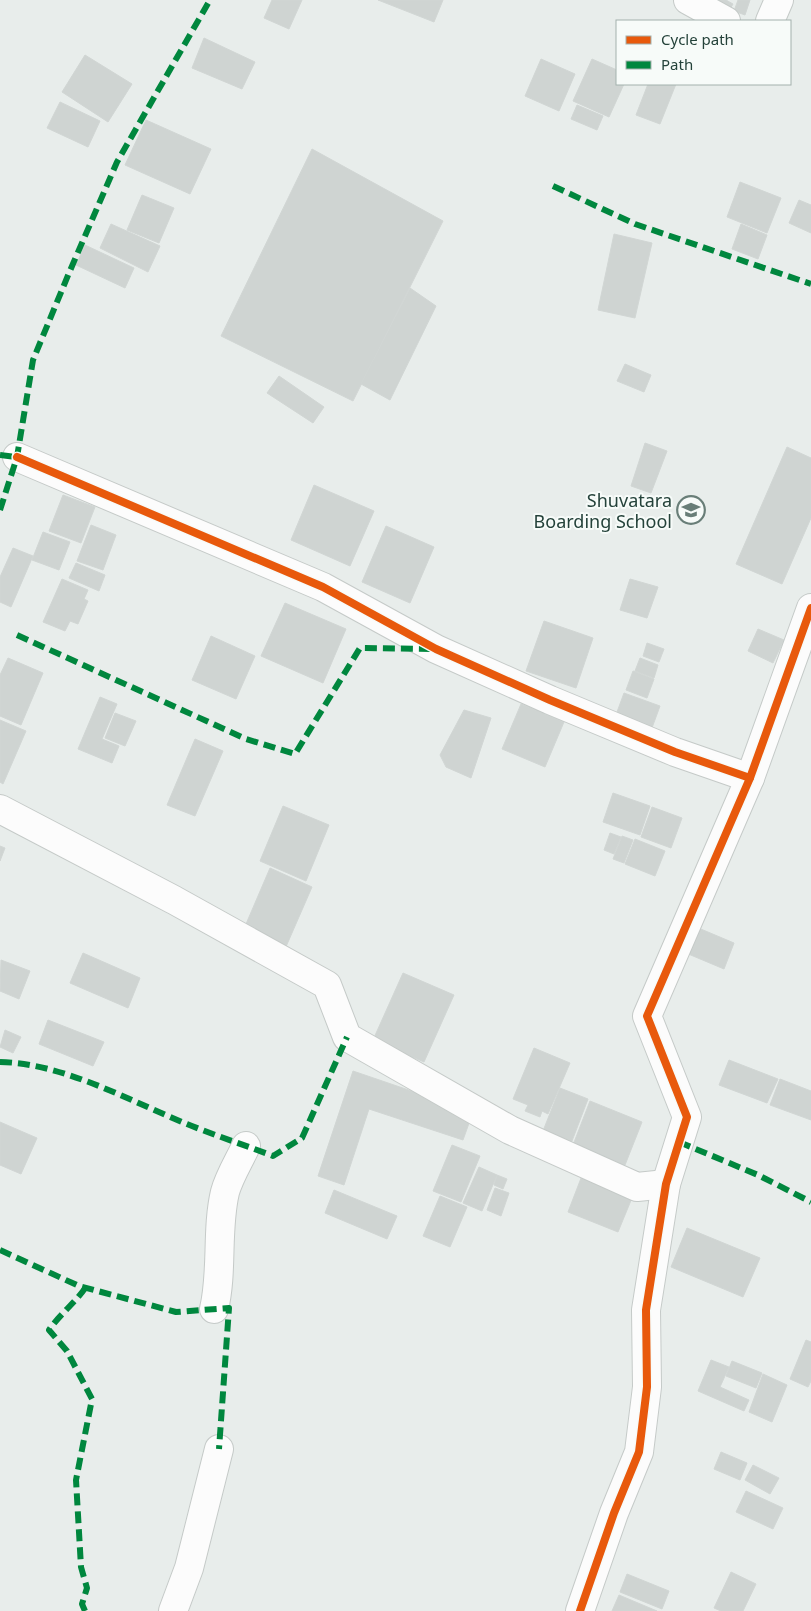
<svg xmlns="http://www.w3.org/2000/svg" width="811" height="1611" font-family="'Noto Sans',sans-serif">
	<rect width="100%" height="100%" fill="#e8edeb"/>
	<g fill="#cfd4d2" stroke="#d1d6d4">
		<path d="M272 0H302L289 29 264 18Z"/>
		<path d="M378 0H443L434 22Z"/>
		<path d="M702 0H726L733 4 727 14Z"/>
		<path d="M738 0H750L745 15 734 11Z"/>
		<path d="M204 38 255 62 242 89 192 68Z"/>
		<path d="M85 55 132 84 108 122 62 92Z"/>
		<path d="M541 59 575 74 559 111 525 96Z"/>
		<path d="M592 59 617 70V84H624L609 117 573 101Z"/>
		<path d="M648 84H676L660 124 636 115Z"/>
		<path d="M60 102 100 121 88 147 47 128Z"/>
		<path d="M577 105 603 116 597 130 571 119Z"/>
		<path d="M146 120 211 149 190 194 125 165Z"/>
		<path d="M312 149 443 221 353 401 221 336Z"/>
		<path d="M740 182 781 198 767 233 727 217Z"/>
		<path d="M142 195 174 208 159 243 127 230Z"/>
		<path d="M799 200 811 205V233L789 223Z"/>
		<path d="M111 224 160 246 148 272 100 248Z"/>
		<path d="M741 224 767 235 758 259 732 249Z"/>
		<path d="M614 234 652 243 635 318 598 310Z"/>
		<path d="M85 245 134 268 125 288 76 265Z"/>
		<path d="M410 288 436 306 390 400 361 384Z"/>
		<path d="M625 364 651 375 644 392 617 381Z"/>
		<path d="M279 376 324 407 313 423 267 393Z"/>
		<path d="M645 443 667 451 651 493 631 486Z"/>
		<path d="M787 447 811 458V518L782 584 736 564Z"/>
		<path d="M314 485 374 511 350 566 291 540Z"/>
		<path d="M63 495 95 507 81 543 49 531Z"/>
		<path d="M91 525 116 535 103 570 77 561Z"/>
		<path d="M386 526 434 547 410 603 362 582Z"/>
		<path d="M43 532 70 542 59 570 32 560Z"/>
		<path d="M13 548 33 556 11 607 0 602V577Z"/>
		<path d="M76 563 105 575 99 591 69 578Z"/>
		<path d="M62 579 88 590 84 599 88 601 78 624 70 621 65 631 43 622Z"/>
		<path d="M630 579 658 587 647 618 620 610Z"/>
		<path d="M285 603 346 629 323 683 261 656Z"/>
		<path d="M544 621 593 638 576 688 526 671Z"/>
		<path d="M758 629 784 640 773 663 748 651Z"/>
		<path d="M211 636 255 656 236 699 192 680Z"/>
		<path d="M647 643 664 649 659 662 643 656Z"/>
		<path d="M8 658 43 673 21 725 0 716V675Z"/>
		<path d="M640 658 658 665 654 678 635 671Z"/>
		<path d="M633 671 654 679 647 698 626 690Z"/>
		<path d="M624 693 660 706 649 736 613 723Z"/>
		<path d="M100 697 117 704 102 739 119 746 112 763 78 749Z"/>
		<path d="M521 704 564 722 545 767 502 749Z"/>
		<path d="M464 710 491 718 471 778 446 767 440 755Z"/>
		<path d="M115 713 136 721 125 746 105 738Z"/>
		<path d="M0 720 26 731 3 784 0 782Z"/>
		<path d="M195 739 223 751 195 816 167 805Z"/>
		<path d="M613 793 650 806 640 835 603 822Z"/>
		<path d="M283 806 329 825 306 881 260 861Z"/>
		<path d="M652 807 682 818 671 848 641 837Z"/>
		<path d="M610 833 621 837 614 854 604 850Z"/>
		<path d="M622 836 633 840 624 863 613 859Z"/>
		<path d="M635 839 665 851 655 876 625 864Z"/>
		<path d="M0 846 5 848 0 861Z"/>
		<path d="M270 868 312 887 285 949 243 931Z"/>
		<path d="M696 927 734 943 724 969 686 953Z"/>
		<path d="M83 953 140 978 128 1008 70 983Z"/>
		<path d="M1 960 30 971 19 999 0 991Z"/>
		<path d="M403 973 454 995 424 1062 373 1040Z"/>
		<path d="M48 1020 104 1042 93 1066 39 1044Z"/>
		<path d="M5 1030 21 1037 13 1053 0 1047Z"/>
		<path d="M534 1048 570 1063 548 1114 542 1111 540 1117 525 1111 528 1105 513 1099Z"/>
		<path d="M729 1060 778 1079 767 1103 719 1085Z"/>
		<path d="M353 1071 473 1112 463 1140 369 1109 344 1185 318 1176Z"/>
		<path d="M780 1079 811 1091V1120L770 1105Z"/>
		<path d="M560 1088 588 1099 572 1141 543 1131Z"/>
		<path d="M590 1101 642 1122 625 1165 573 1145Z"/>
		<path d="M0 1122 37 1138 21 1174 0 1165Z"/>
		<path d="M452 1145 480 1156 461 1202 433 1191Z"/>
		<path d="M479 1167 497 1175 482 1211 463 1203Z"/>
		<path d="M583 1173 634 1193 618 1232 568 1212Z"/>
		<path d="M497 1175 507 1179 503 1189 494 1185Z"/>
		<path d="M495 1188 509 1193 501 1216 487 1210Z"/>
		<path d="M334 1190 397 1216 387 1239 325 1213Z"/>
		<path d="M440 1196 467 1207 450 1247 423 1236Z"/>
		<path d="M687 1228 760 1258 743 1297 671 1267Z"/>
		<path d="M806 1340 811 1342V1381L808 1387 790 1379Z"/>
		<path d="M711 1360 729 1367 720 1387 749 1400 744 1411 698 1391Z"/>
		<path d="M732 1361 762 1373 756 1388 726 1376Z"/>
		<path d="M763 1374 787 1385 772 1422 749 1412Z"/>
		<path d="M721 1452 747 1463 740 1480 714 1469Z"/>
		<path d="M753 1465 779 1478 770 1494 745 1480Z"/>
		<path d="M746 1491 783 1508 773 1529 736 1512Z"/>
		<path d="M731 1572 756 1584 743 1611H721L714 1608Z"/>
		<path d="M627 1574 669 1591 662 1609 620 1592Z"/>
		<path d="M619 1595 657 1611H612Z"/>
	</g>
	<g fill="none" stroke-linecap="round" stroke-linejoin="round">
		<defs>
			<g id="street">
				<path d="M688 0 726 21"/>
				<path d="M770 21 779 0"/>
				<path d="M17 457 323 587 436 649 550 700 675 752 750 778"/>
				<path d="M0 809 174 900 327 985 347 1037 510 1130 637 1187 666 1184"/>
				<path d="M214 1309C223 1271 216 1230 225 1192 229 1177 239 1161 246 1146"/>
				<path d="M173 1611 189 1568 219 1449"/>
				<path d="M580 1611 614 1513 639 1452 647 1387 646 1310 666 1184 687 1117 647 1016 750 778 811 608"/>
			</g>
		</defs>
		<use href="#street" stroke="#c5cac8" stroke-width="30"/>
		<use href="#street" stroke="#fcfcfc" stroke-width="28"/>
		<g stroke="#00873e" stroke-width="6" stroke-dasharray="12 6" stroke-linecap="butt">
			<path d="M553 186 635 224 811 284"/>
			<path d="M0 455 17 457"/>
			<path d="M0 510 17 457 33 360 69 273 117 162 210 0"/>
			<path d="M17 635 246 739 295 754 360 648 431 649"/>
			<path d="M0 1062C63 1063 130 1101 187 1124 216 1136 245 1145 273 1156L302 1138 347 1037"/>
			<path d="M679 1142 758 1175 811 1202"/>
			<path d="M0 1250 79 1286 176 1312 229 1308 219 1449"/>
			<path d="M85 1611 82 1604 87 1588 81 1567 76 1480 92 1399 67 1351 49 1330C60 1314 75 1303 86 1287"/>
		</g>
		<defs>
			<g id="cycleway">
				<path d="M17 457 323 587 436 649 550 700 675 752 750 778"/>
				<path d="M580 1611 614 1513 639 1452 647 1387 646 1310 666 1184 687 1117 647 1016 750 778 811 608"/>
			</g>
		</defs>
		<use href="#cycleway" stroke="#f7fbf9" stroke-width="11"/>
		<use href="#cycleway" stroke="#e8590c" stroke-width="8"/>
	</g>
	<defs>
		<symbol id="school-ring" viewBox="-11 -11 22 22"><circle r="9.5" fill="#f7fbf9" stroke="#697e78" stroke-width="1.5"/><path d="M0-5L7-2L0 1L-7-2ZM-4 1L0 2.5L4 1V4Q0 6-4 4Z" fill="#697e78"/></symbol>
	</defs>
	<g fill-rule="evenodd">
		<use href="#school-ring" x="675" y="494" width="32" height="32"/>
	</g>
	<g text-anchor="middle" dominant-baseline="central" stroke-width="4" stroke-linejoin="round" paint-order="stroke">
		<g font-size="18" fill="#24423a" stroke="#f7fbf9" text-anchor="end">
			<text x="672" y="500">Shuvatara<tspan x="672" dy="21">Boarding School</tspan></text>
		</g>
	</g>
	<rect x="616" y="20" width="175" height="65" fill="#f7fbf9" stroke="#a3b1ad"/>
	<rect x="626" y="36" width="25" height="8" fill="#e8590c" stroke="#a3b1ad"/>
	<text x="661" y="45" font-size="15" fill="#24423a">Cycle path</text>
	<rect x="626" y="61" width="25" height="8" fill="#00873e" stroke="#a3b1ad"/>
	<text x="661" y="70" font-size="15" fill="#24423a">Path</text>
</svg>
